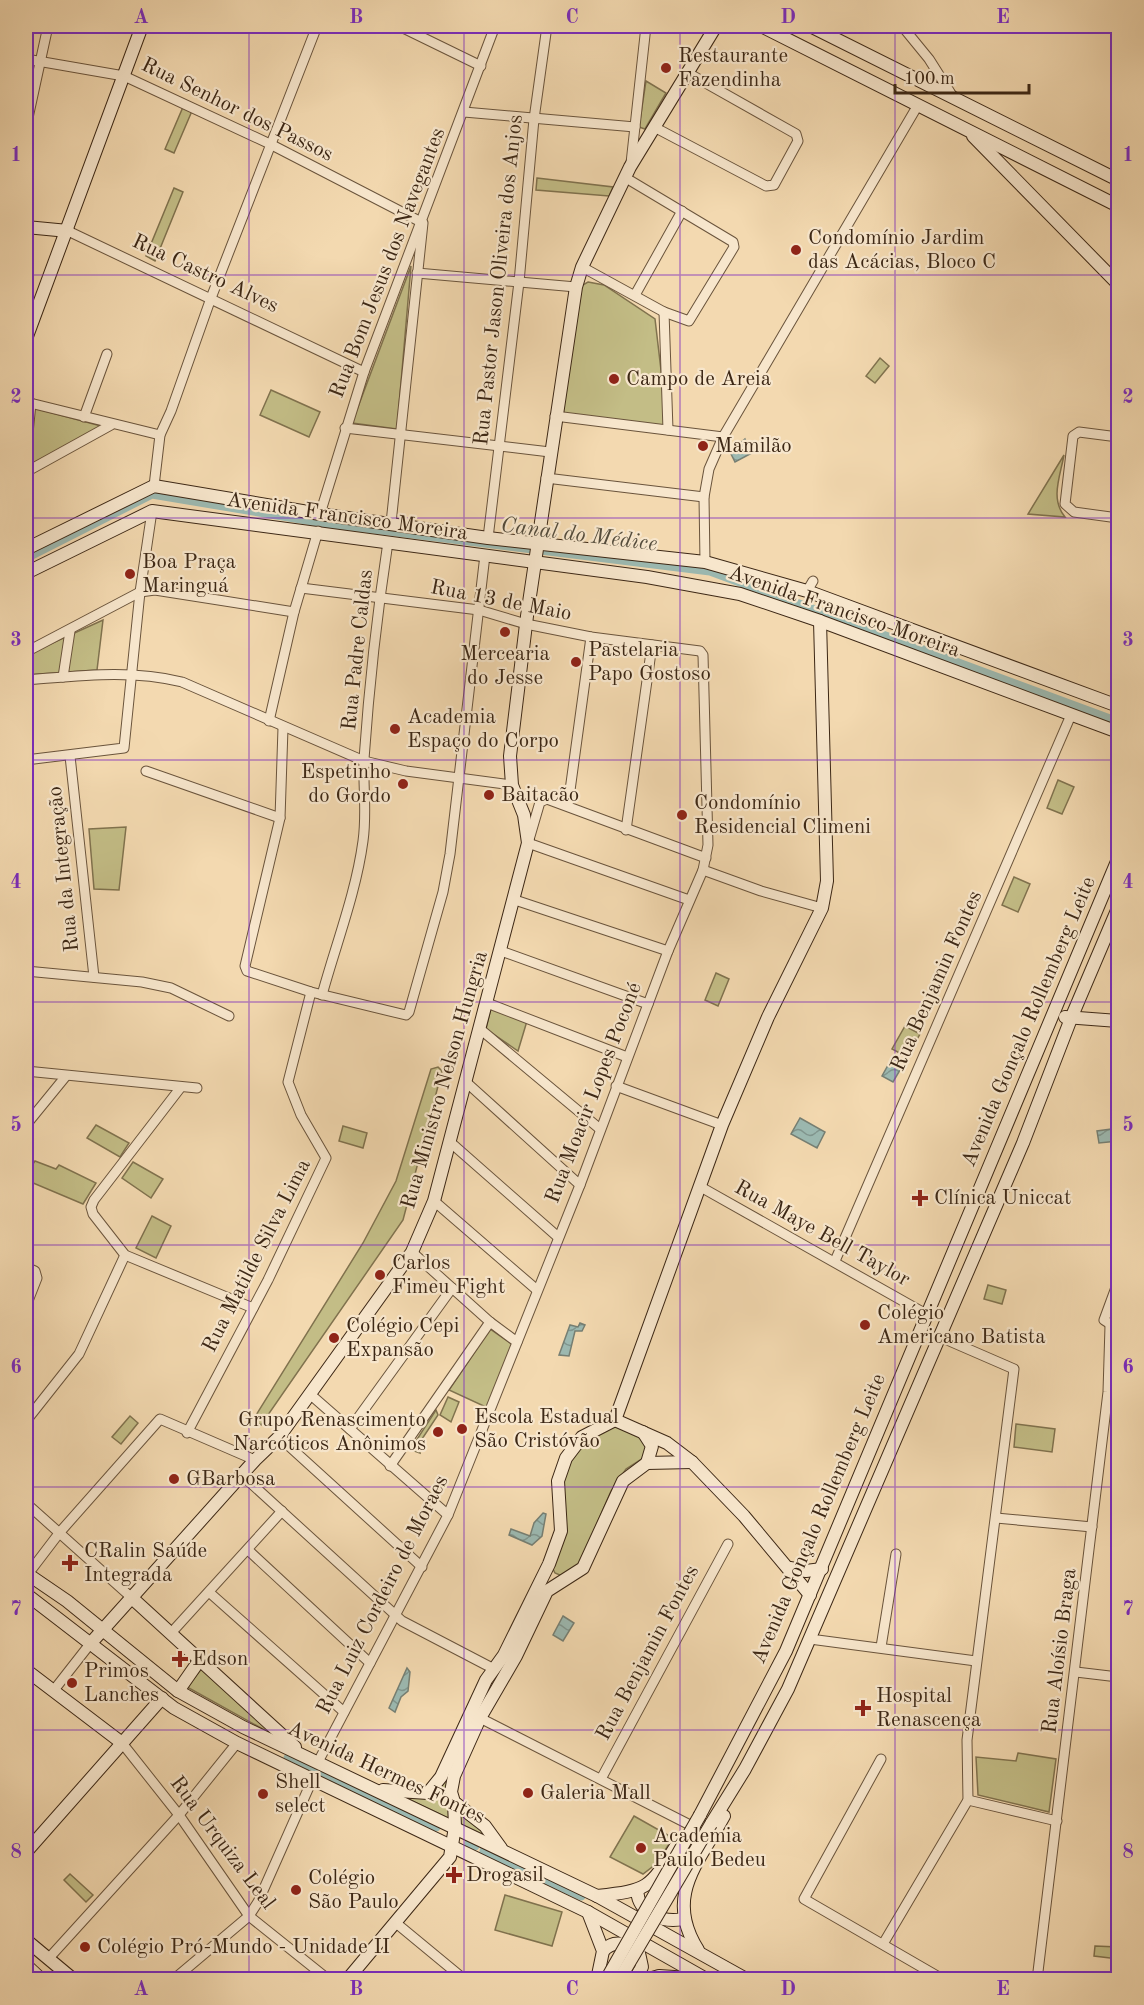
<svg xmlns="http://www.w3.org/2000/svg" width="1144" height="2005" font-family="'Old Standard TT',serif">
	<defs>
		<pattern id="water-waves" width="16" height="10" patternUnits="userSpaceOnUse" patternTransform="scale(1.5)"><rect width="16" height="10" fill="#9cb9b1"/><path d="M0 5q4-4 8 0t8 0" fill="none" stroke="#80968f"/></pattern>
	</defs>
	<rect width="100%" height="100%" fill="#f3d9b0"/>
	<filter id="stains"><feTurbulence type="fractalNoise" baseFrequency=".00333" numOctaves="4"/><feColorMatrix values="0 0 0 0 .2 0 0 0 0 .09 0 0 0 0 .02 0 0 0 .5 -.17"/></filter>
	<radialGradient id="worn" r=".72"><stop offset=".6" stop-color="#630" stop-opacity="0"/><stop offset="1" stop-color="#630" stop-opacity=".3"/></radialGradient>
	<g fill="#c3bd86" stroke="#80724e" stroke-width="1.5">
		<path d="M646 81 666 93 645 129 639 127Z"/>
		<path d="M183 107 192 111 174 153 165 149Z"/>
		<path d="M537 178 613 187 609 196 536 190Z"/>
		<path d="M174 188 183 192 155 261 146 256Z"/>
		<path d="M411 266 397 429 352 423Z"/>
		<path d="M588 282 604 285 655 319 668 430 562 413 581 286Z"/>
		<path d="M880 358 889 366 875 383 866 376Z"/>
		<path d="M271 390 320 412 309 437 260 415Z"/>
		<path d="M34 408 101 426 28 467Z"/>
		<path d="M1064 455C1060 477 1050 499 1065 517L1028 514Z"/>
		<path d="M103 620 97 670 26 675V655Z"/>
		<path d="M1058 780 1074 787 1062 814 1047 808Z"/>
		<path d="M126 827 119 890 94 889 89 829Z"/>
		<path d="M1014 877 1030 884 1018 912 1002 905Z"/>
		<path d="M716 973 729 979 718 1006 705 1000Z"/>
		<path d="M491 1008 527 1021 518 1051 486 1029Z"/>
		<path d="M905 1026 920 1034 907 1057 892 1049Z"/>
		<path d="M438 1067 442 1071 403 1220 261 1425 253 1420 363 1243 396 1181 431 1069Z"/>
		<path d="M96 1125 129 1143 120 1157 87 1138Z"/>
		<path d="M343 1126 367 1133 363 1148 339 1141Z"/>
		<path d="M35 1161 56 1169 59 1165 96 1183 83 1204 26 1180V1174Z"/>
		<path d="M133 1162 163 1179 151 1198 122 1178Z"/>
		<path d="M152 1216 171 1226 156 1258 136 1248Z"/>
		<path d="M988 1285 1006 1290 1002 1304 984 1299Z"/>
		<path d="M490 1329 513 1345 488 1408 449 1390Z"/>
		<path d="M448 1397 459 1402 451 1422 440 1415Z"/>
		<path d="M436 1410 438 1415 418 1445 420 1453 414 1451 412 1447Z"/>
		<path d="M130 1416 138 1423 121 1444 112 1437Z"/>
		<path d="M1016 1424 1055 1429 1052 1452 1014 1447Z"/>
		<path d="M614 1426 639 1434 649 1449 645 1457 626 1469 611 1491 577 1570 562 1576 555 1573 553 1569C556 1538 559 1452 587 1435 595 1430 606 1429 614 1426Z"/>
		<path d="M202 1668 279 1738 187 1687Z"/>
		<path d="M1018 1753 1056 1759 1049 1812 978 1795 976 1757 1016 1761Z"/>
		<path d="M453 1758 449 1799 486 1832 484 1835 406 1798H420Z"/>
		<path d="M634 1816 673 1838 656 1864 643 1874 610 1857Z"/>
		<path d="M70 1874 93 1895 86 1902 64 1880Z"/>
		<path d="M505 1895 562 1912 552 1946 495 1930Z"/>
		<path d="M1095 1946 1118 1947V1959L1094 1956Z"/>
	</g>
	<g fill="url(#water-waves)" stroke="#767f73" stroke-width="1.5">
		<path d="M745 439 752 453 735 462 730 452Z"/>
		<path d="M892 1058 903 1065 893 1082 882 1076Z"/>
		<path d="M800 1118 825 1132 817 1148 791 1134Z"/>
		<path d="M1118 1128V1141L1099 1143 1097 1131Z"/>
		<path d="M580 1323 585 1325 582 1331H575L569 1356 559 1355 570 1325 578 1327Z"/>
		<path d="M543 1513 546 1514 542 1536 532 1545 509 1535 511 1529 530 1536 534 1523Z"/>
		<path d="M563 1616 574 1623 563 1641 553 1635Z"/>
		<path d="M407 1668 410 1672 408 1691 401 1697 395 1712 389 1708Z"/>
	</g>
	<g fill="none" stroke-linecap="round" stroke-linejoin="round">
		<g stroke="#9cb9b1" stroke-width="9">
			<path d="M26 558 152 494 324 523 710 571 1118 722"/>
			<path d="M288 1758 436 1827"/>
			<path d="M469 1843 475 1846"/>
			<path d="M484 1851 581 1896"/>
		</g>
		<defs>
			<g id="street">
				<path d="M399 26 481 66"/>
				<path d="M902 26 929 59 953 97"/>
				<path d="M26 59 124 76 270 144 423 223 391 523"/>
				<path d="M464 112 635 127"/>
				<path d="M26 127 48 26"/>
				<path d="M654 127 766 186 774 185 798 141 796 134 688 73"/>
				<path d="M631 163 646 26"/>
				<path d="M68 231 364 372"/>
				<path d="M582 267 664 312 689 321 734 247 733 242 626 178"/>
				<path d="M417 273 576 287"/>
				<path d="M635 295 682 211"/>
				<path d="M664 312 668 430"/>
				<path d="M26 402 160 435"/>
				<path d="M555 416 723 437"/>
				<path d="M84 417 107 354"/>
				<path d="M345 428 550 452"/>
				<path d="M1118 437 1079 432 1073 436 1065 504 1074 512 1118 518"/>
				<path d="M26 454 31 403"/>
				<path d="M26 472 111 425"/>
				<path d="M546 478 704 497"/>
				<path d="M154 486 160 435 171 411 211 298 317 26"/>
				<path d="M320 514 364 372 495 26"/>
				<path d="M488 538 519 282 534 119 547 26"/>
				<path d="M705 562 704 497 709 469 723 437 918 105"/>
				<path d="M301 588 479 610 526 624 591 637 700 651 703 655 708 845 703 870 668 951 580 1185 448 1515 318 1762"/>
				<path d="M807 591 813 581"/>
				<path d="M26 652 140 592 155 590 294 612"/>
				<path d="M63 677 70 631"/>
				<path d="M26 680C78 676 130 669 182 682L364 761 406 771 512 785"/>
				<path d="M269 721 294 612 318 531"/>
				<path d="M283 728 280 818 245 966 247 971 311 992 406 1015 409 1012 443 892 450 854 485 555"/>
				<path d="M70 756 94 977"/>
				<path d="M26 760 124 748 140 592 152 511"/>
				<path d="M146 771 280 818"/>
				<path d="M568 805 591 637"/>
				<path d="M626 830 652 645"/>
				<path d="M703 870 761 891 822 908"/>
				<path d="M515 900 668 951"/>
				<path d="M689 900 528 843 540 802 547 799 706 858"/>
				<path d="M501 951 648 1004"/>
				<path d="M26 971 142 982 171 988 229 1016"/>
				<path d="M322 995C336 944 356 893 363 841 367 813 363 787 364 759 369 687 377 614 388 542"/>
				<path d="M487 1003 627 1057"/>
				<path d="M480 1029 600 1129"/>
				<path d="M26 1071 197 1088"/>
				<path d="M466 1082 580 1185"/>
				<path d="M616 1086 722 1125"/>
				<path d="M181 1087 94 1200 91 1207 93 1214 125 1255 253 1308"/>
				<path d="M26 1125 66 1076"/>
				<path d="M450 1142 558 1237"/>
				<path d="M699 1186 926 1314"/>
				<path d="M434 1201 537 1290"/>
				<path d="M412 1252 490 1322 517 1342"/>
				<path d="M835 1261 1071 715"/>
				<path d="M26 1267 35 1271 37 1278 26 1306"/>
				<path d="M1118 1282 1104 1320 1118 1329"/>
				<path d="M311 1395 448 1515"/>
				<path d="M26 1421 79 1354 125 1255"/>
				<path d="M350 1429 452 1288"/>
				<path d="M187 1433 268 1280 326 1158 301 1115 288 1082 311 992"/>
				<path d="M279 1437 422 1567"/>
				<path d="M390 1466 490 1322"/>
				<path d="M243 1476 402 1621 494 1669"/>
				<path d="M26 1503 132 1598"/>
				<path d="M996 1518 1092 1527"/>
				<path d="M248 1550 370 1663"/>
				<path d="M28 1574 60 1532 160 1419 255 1460"/>
				<path d="M210 1593 344 1712"/>
				<path d="M172 1632 282 1511"/>
				<path d="M810 1639 976 1661"/>
				<path d="M881 1647 896 1554"/>
				<path d="M1076 1672 1118 1677"/>
				<path d="M54 1690 90 1644"/>
				<path d="M480 1718 690 1825"/>
				<path d="M122 1743 179 1815 249 1916 329 1980"/>
				<path d="M881 1759 804 1899 944 1980"/>
				<path d="M601 1779 728 1544"/>
				<path d="M968 1800 1057 1821"/>
				<path d="M396 1923 465 1980"/>
				<path d="M883 1944 968 1800 967 1740 1014 1369 938 1336"/>
				<path d="M49 1958 179 1815 237 1743"/>
				<path d="M173 1980 249 1916 258 1902 313 1778"/>
				<path d="M1037 1980 1108 1392 1110 1326"/>
			</g>
			<g id="secondary">
				<path d="M761 26 1118 206"/>
				<path d="M810 26 1118 180"/>
				<path d="M973 136 1118 284"/>
				<path d="M26 227 68 231"/>
				<path d="M26 339 142 26"/>
				<path d="M26 549 154 486 320 514 488 538 705 562 807 591 1118 706"/>
				<path d="M26 573 152 511 647 577 740 594 820 621 1118 732"/>
				<path d="M1065 1017 1118 1021"/>
				<path d="M615 1420 722 1125 768 1017 822 908 827 881 820 621"/>
				<path d="M615 1420 667 1443 692 1462 744 1516 810 1595"/>
				<path d="M643 1432 652 1446 647 1463"/>
				<path d="M790 1568 806 1571 822 1569"/>
				<path d="M26 1573 67 1601 178 1691 243 1727 597 1896 748 1980"/>
				<path d="M26 1594 174 1708 237 1743 588 1912 708 1980"/>
				<path d="M132 1598 295 1747"/>
				<path d="M90 1644 255 1460 279 1437 412 1252 434 1201 528 843 524 815 512 785 510 756 527 616 576 287 582 267 630 167 716 26"/>
				<path d="M26 1670 122 1743"/>
				<path d="M178 1691 201 1658"/>
				<path d="M383 1790 428 1793 441 1777 486 1680 504 1655 549 1564 561 1531 558 1481 566 1458 582 1437 615 1420"/>
				<path d="M700 1815 786 1651 1118 859"/>
				<path d="M711 1824 745 1769 788 1689 1023 1143 1072 1016 1118 908"/>
				<path d="M501 1848 485 1826 454 1802 451 1792 454 1776 480 1718 516 1656 547 1591 583 1568 623 1481 647 1463 692 1462"/>
				<path d="M26 1852 162 1698"/>
				<path d="M637 1891C639 1914 663 1923 683 1919"/>
				<path d="M597 1896C649 1890 649 1889 676 1846"/>
				<path d="M588 1912 603 1951 597 1980"/>
				<path d="M26 1940 74 1980"/>
				<path d="M698 1950C664 1896 698 1864 724 1816"/>
				<path d="M603 1951C614 1939 627 1943 639 1953L642 1967 634 1980"/>
				<path d="M26 1965 42 1980"/>
				<path d="M347 1980 450 1857 455 1827 454 1802"/>
				<path d="M646 1980 659 1976 704 1979"/>
			</g>
		</defs>
		<use href="#street" stroke="#6a543c" stroke-width="11"/>
		<use href="#secondary" stroke="#3c2715" stroke-width="14"/>
		<use href="#street" stroke="#f7e6cc" stroke-width="9"/>
		<use href="#secondary" stroke="#f7e6cc" stroke-width="12"/>
		<defs>
			<g id="secondary-bridge">
				<path d="M606 1980 700 1815"/>
				<path d="M619 1980 711 1824"/>
			</g>
		</defs>
		<use href="#secondary-bridge" stroke="#3c2715" stroke-width="14" stroke-linecap="butt"/>
		<use href="#secondary-bridge" stroke="#f7e6cc" stroke-width="12"/>
	</g>
	<path fill="none" stroke="#7b2cbf" stroke-width="1.5" stroke-opacity="0.55" d="M249 26V1980M464 26V1980M680 26V1980M895 26V1980M26 275H1118M26 518H1118M26 760H1118M26 1002H1118M26 1245H1118M26 1487H1118M26 1730H1118"/>
	<g fill="#8f2418" stroke="#f7e6cc" stroke-width="2">
		<circle cx="666" cy="68" r="6"/>
		<circle cx="796" cy="250" r="6"/>
		<circle cx="614" cy="379" r="6"/>
		<circle cx="703" cy="446" r="6"/>
		<circle cx="130" cy="574" r="6"/>
		<circle cx="505" cy="632" r="6"/>
		<circle cx="576" cy="662" r="6"/>
		<circle cx="395" cy="729" r="6"/>
		<circle cx="403" cy="784" r="6"/>
		<circle cx="489" cy="795" r="6"/>
		<circle cx="682" cy="815" r="6"/>
		<path d="M917 1189h6v6h6v6h-6v6h-6v-6h-6v-6h6z"/>
		<circle cx="380" cy="1275" r="6"/>
		<circle cx="865" cy="1325" r="6"/>
		<circle cx="334" cy="1338" r="6"/>
		<circle cx="462" cy="1429" r="6"/>
		<circle cx="438" cy="1432" r="6"/>
		<circle cx="174" cy="1479" r="6"/>
		<path d="M67 1554h6v6h6v6h-6v6h-6v-6h-6v-6h6z"/>
		<path d="M177 1650h6v6h6v6h-6v6h-6v-6h-6v-6h6z"/>
		<circle cx="72" cy="1683" r="6"/>
		<path d="M860 1699h6v6h6v6h-6v6h-6v-6h-6v-6h6z"/>
		<circle cx="528" cy="1793" r="6"/>
		<circle cx="263" cy="1794" r="6"/>
		<circle cx="641" cy="1848" r="6"/>
		<path d="M451 1866h6v6h6v6h-6v6h-6v-6h-6v-6h6z"/>
		<circle cx="296" cy="1890" r="6"/>
		<circle cx="85" cy="1947" r="6"/>
	</g>
	<g text-anchor="middle" dominant-baseline="central" stroke-width="4.5" stroke-linejoin="round" paint-order="stroke">
		<g font-size="21" fill="#3c2715" stroke="#f7e6cc" text-anchor="start">
			<text x="678" y="56">Restaurante<tspan x="678" dy="24">Fazendinha</tspan></text>
			<text x="808" y="238">Condomínio Jardim<tspan x="808" dy="24">das Acácias, Bloco C</tspan></text>
			<text x="626" y="379">Campo de Areia</text>
			<text x="715" y="446">Mamilão</text>
			<text x="142" y="562">Boa Praça<tspan x="142" dy="24">Maringuá</tspan></text>
			<text x="588" y="650">Pastelaria<tspan x="588" dy="24">Papo Gostoso</tspan></text>
			<text x="505" y="654" text-anchor="middle">Mercearia<tspan x="505" dy="24">do Jesse</tspan></text>
			<text x="407" y="717">Academia<tspan x="407" dy="24">Espaço do Corpo</tspan></text>
			<text x="391" y="772" text-anchor="end">Espetinho<tspan x="391" dy="24">do Gordo</tspan></text>
			<text x="501" y="795">Baitacão</text>
			<text x="694" y="803">Condomínio<tspan x="694" dy="24">Residencial Climeni</tspan></text>
			<text x="934" y="1198">Clínica Uniccat</text>
			<text x="392" y="1263">Carlos<tspan x="392" dy="24">Fimeu Fight</tspan></text>
			<text x="877" y="1313">Colégio<tspan x="877" dy="24">Americano Batista</tspan></text>
			<text x="346" y="1326">Colégio Cepi<tspan x="346" dy="24">Expansão</tspan></text>
			<text x="474" y="1417">Escola Estadual<tspan x="474" dy="24">São Cristóvão</tspan></text>
			<text x="426" y="1420" text-anchor="end">Grupo Renascimento<tspan x="426" dy="24">Narcóticos Anônimos</tspan></text>
			<text x="186" y="1479">GBarbosa</text>
			<text x="84" y="1551">CRalin Saúde<tspan x="84" dy="24">Integrada</tspan></text>
			<text x="192" y="1659">Edson</text>
			<text x="84" y="1671">Primos<tspan x="84" dy="24">Lanches</tspan></text>
			<text x="876" y="1696">Hospital<tspan x="876" dy="24">Renascença</tspan></text>
			<text x="275" y="1782">Shell<tspan x="275" dy="24">select</tspan></text>
			<text x="540" y="1793">Galeria Mall</text>
			<text x="653" y="1836">Academia<tspan x="653" dy="24">Paulo Bedeu</tspan></text>
			<text x="466" y="1875">Drogasil</text>
			<text x="308" y="1878">Colégio<tspan x="308" dy="24">São Paulo</tspan></text>
			<text x="97" y="1947">Colégio Pró-Mundo - Unidade II</text>
		</g>
		<g font-size="21" fill="#3c2715" stroke="#f7e6cc">
			<text transform="translate(237 110) rotate(26)">Rua Senhor dos Passos</text>
			<text transform="translate(388 263) rotate(-69)">Rua Bom Jesus dos Navegantes</text>
			<text transform="translate(205 274) rotate(25)">Rua Castro Alves</text>
			<text transform="translate(499 280) rotate(-84)">Rua Pastor Jason Oliveira dos Anjos</text>
			<text transform="translate(347 517) rotate(8)">Avenida Francisco Moreira</text>
			<text transform="translate(501 601) rotate(11)">Rua 13 de Maio</text>
			<text transform="translate(844 612) rotate(19)">Avenida Francisco Moreira</text>
			<text transform="translate(358 650) rotate(-84)">Rua Padre Caldas</text>
			<text transform="translate(64 869) rotate(-96)">Rua da Integração</text>
			<text transform="translate(937 981) rotate(-66)">Rua Benjamin Fontes</text>
			<text transform="translate(1029 1022) rotate(-67)">Avenida Gonçalo Rollemberg Leite</text>
			<text transform="translate(445 1080) rotate(-74)">Rua Ministro Nelson Hungria</text>
			<text transform="translate(594 1093) rotate(-69)">Rua Moacir Lopes Poconé</text>
			<text transform="translate(822 1234) rotate(29)">Rua Maye Bell Taylor</text>
			<text transform="translate(257 1256) rotate(-63)">Rua Matilde Silva Lima</text>
			<text transform="translate(819 1519) rotate(-67)">Avenida Gonçalo Rollemberg Leite</text>
			<text transform="translate(383 1595) rotate(-63)">Rua Luiz Cordeiro de Moraes</text>
			<text transform="translate(1060 1651) rotate(-83)">Rua Aloísio Braga</text>
			<text transform="translate(648 1653) rotate(-62)">Rua Benjamin Fontes</text>
			<text transform="translate(386 1773) rotate(25)">Avenida Hermes Fontes</text>
			<text transform="translate(222 1843) rotate(53)">Rua Urquiza Leal</text>
		</g>
		<g font-size="22" font-style="italic" fill="#544c3c" stroke="#f7e6cc">
			<text transform="translate(579 535) rotate(7)">Canal do Médice</text>
		</g>
	</g>
	<rect width="1144" height="2005" fill="none" stroke="#f3d9b0" stroke-width="66"/>
	<path d="M895 84v9h134v-9" fill="none" stroke="#3c2715" stroke-width="3"/>
	<text x="904" y="84" font-size="18" fill="#3c2715" stroke="#f7e6cc" stroke-width="4.5" paint-order="stroke">100 m</text>
	<rect x="33" y="33" width="1078" height="1939" fill="none" stroke="#7b2cbf" stroke-width="2"/>
	<g font-size="20" text-anchor="middle" font-weight="bold" fill="#7b2cbf">
		<text x="141" y="23">A</text>
		<text x="356" y="23">B</text>
		<text x="572" y="23">C</text>
		<text x="788" y="23">D</text>
		<text x="1003" y="23">E</text>
		<text x="16" y="161">1</text>
		<text x="1128" y="161">1</text>
		<text x="16" y="403">2</text>
		<text x="1128" y="403">2</text>
		<text x="16" y="646">3</text>
		<text x="1128" y="646">3</text>
		<text x="16" y="888">4</text>
		<text x="1128" y="888">4</text>
		<text x="16" y="1131">5</text>
		<text x="1128" y="1131">5</text>
		<text x="16" y="1373">6</text>
		<text x="1128" y="1373">6</text>
		<text x="16" y="1615">7</text>
		<text x="1128" y="1615">7</text>
		<text x="16" y="1858">8</text>
		<text x="1128" y="1858">8</text>
		<text x="141" y="1995">A</text>
		<text x="356" y="1995">B</text>
		<text x="572" y="1995">C</text>
		<text x="788" y="1995">D</text>
		<text x="1003" y="1995">E</text>
	</g>
	<rect width="100%" height="100%" filter="url(#stains)"/>
	<rect width="100%" height="100%" fill="url(#worn)"/>
</svg>
